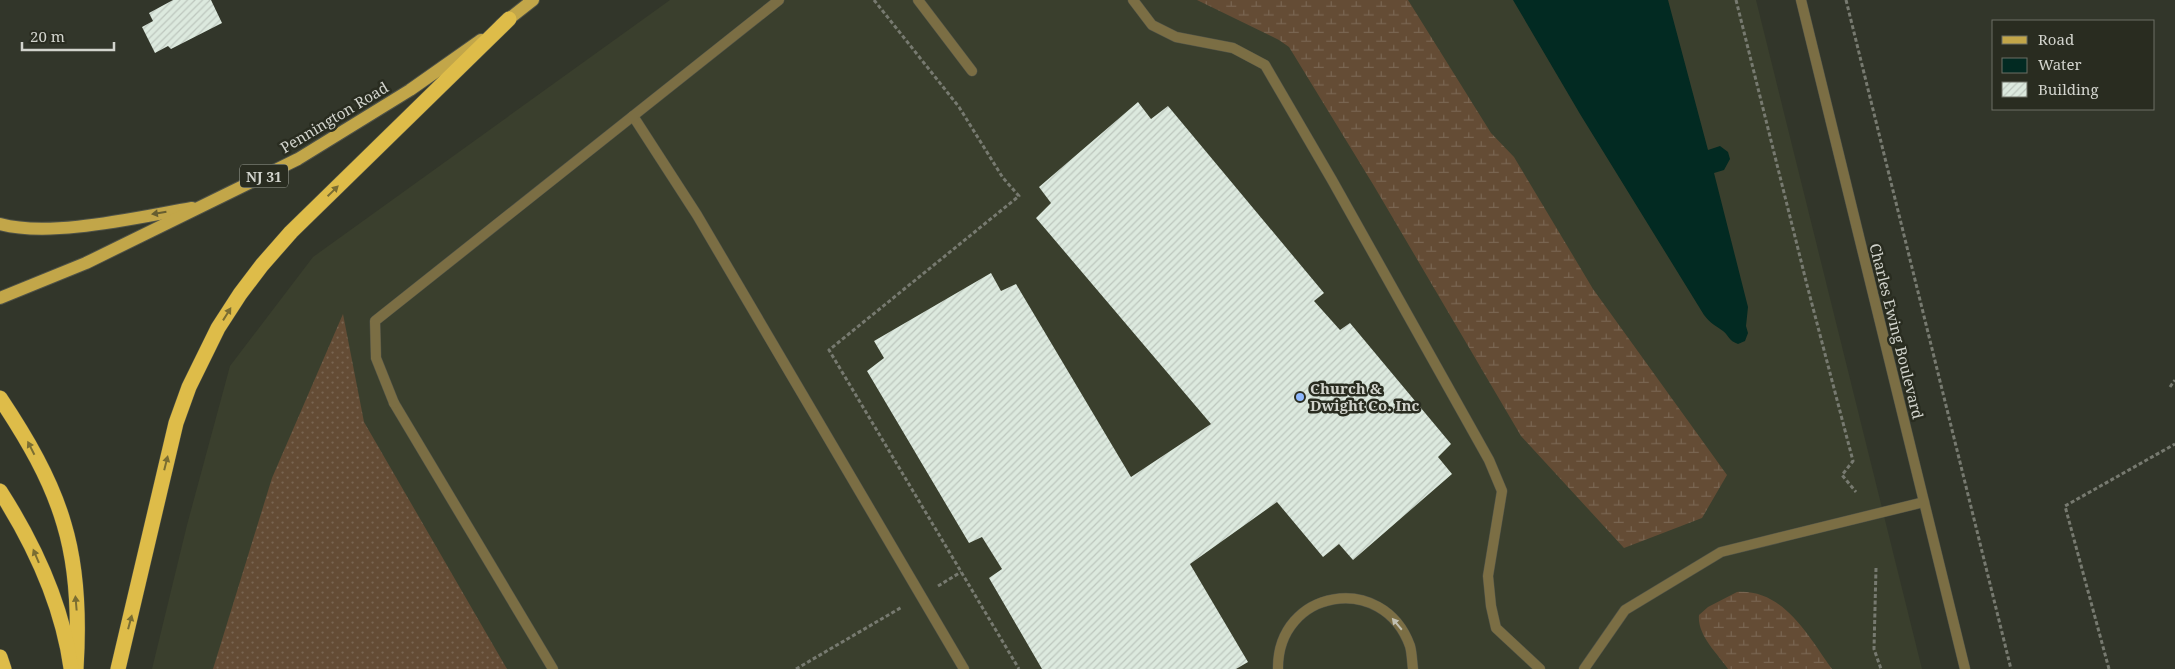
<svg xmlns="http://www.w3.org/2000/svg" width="2175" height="669" font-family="'Noto Serif',serif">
	<defs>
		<pattern id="grass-dots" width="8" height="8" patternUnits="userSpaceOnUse" patternTransform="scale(1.25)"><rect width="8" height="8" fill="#644c35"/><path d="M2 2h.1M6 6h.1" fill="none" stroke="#796551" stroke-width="1.8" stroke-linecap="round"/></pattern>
		<pattern id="wetland-marsh" width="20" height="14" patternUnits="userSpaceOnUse" patternTransform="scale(1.25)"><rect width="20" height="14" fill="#644c35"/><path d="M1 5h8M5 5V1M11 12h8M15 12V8" fill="none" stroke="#796551"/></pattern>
		<pattern id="building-hatch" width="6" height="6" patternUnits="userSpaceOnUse" patternTransform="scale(1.25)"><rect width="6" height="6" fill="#dce9de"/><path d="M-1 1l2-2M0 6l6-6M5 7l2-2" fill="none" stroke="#bdc7be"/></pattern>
	</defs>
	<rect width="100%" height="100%" fill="#32362a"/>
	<path fill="#3a3f2d" d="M670 0H1756L1922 669H152L187 525 230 366 313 257Z"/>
	<path fill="url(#grass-dots)" d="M343 314 364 422 507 669H213L272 478Z"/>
	<g fill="url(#wetland-marsh)">
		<path d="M1197 0H1408L1491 133 1514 157 1593 289 1727 475 1702 518 1624 548 1521 436 1374 186 1289 47 1279 40Z"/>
		<path d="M1737 592C1784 589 1808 636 1832 669H1728C1717 653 1697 635 1699 615L1708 607Z"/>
	</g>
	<path fill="#022a22" d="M1513 0H1668L1708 150 1720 146 1728 152 1730 159 1724 170 1714 173 1748 307 1746 326 1748 333 1745 341 1738 344C1728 340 1730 337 1723 331 1715 325 1711 324 1704 315L1580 114Z"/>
	<g fill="url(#building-hatch)">
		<path d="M173 0H211L222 23 171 49 168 46 155 53 142 27 153 21 149 13Z"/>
		<path d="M1138 102 1151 119 1168 106 1324 293 1314 301 1340 330 1350 323 1451 444 1438 457 1452 474 1353 560 1339 544 1323 557 1277 502 1190 564 1248 662 1236 669H1042L989 578 1002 569 982 537 969 543 867 371 884 358 874 341 991 273 1001 291 1016 284 1131 477 1211 424 1036 218 1051 203 1039 187Z"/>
	</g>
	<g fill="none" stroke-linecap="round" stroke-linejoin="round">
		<defs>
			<g id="service">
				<path d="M918 0 972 71"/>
				<path d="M1133 0 1152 25 1176 37 1233 48 1265 65 1332 180 1489 460 1502 491 1488 576 1491 606 1496 628 1540 669"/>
				<path d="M633 116 697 215 964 669"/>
				<path d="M394 403 553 669"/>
				<path d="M1278 669C1277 589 1383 571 1410 646 1412 653 1412 662 1413 669"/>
				<path d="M1584 669 1625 610 1721 552 1924 502"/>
			</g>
			<g id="minor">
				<path d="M1801 0 1965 669"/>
				<path d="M394 403 376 358 375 321 779 0"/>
			</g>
			<g id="primary">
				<path d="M501 25 533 0"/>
				<path d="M0 224C51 238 139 217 192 208"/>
				<path d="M0 298 86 263 298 159 410 90 481 40"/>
			</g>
			<g id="motorway">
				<path d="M0 398C26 437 51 479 64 524 78 570 79 622 76 669"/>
				<path d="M0 491C34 544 62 604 71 668"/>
				<path d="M0 657 4 669"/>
				<path d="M118 669 176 423 189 387 218 328 240 294 262 265 291 232 509 19"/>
			</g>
		</defs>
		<use href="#service" stroke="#4f5247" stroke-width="11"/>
		<use href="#minor" stroke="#4f5247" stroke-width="11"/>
		<use href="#primary" stroke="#4f5247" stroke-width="14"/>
		<use href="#motorway" stroke="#4f5247" stroke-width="16"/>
		<g stroke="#777a70" stroke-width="3" stroke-dasharray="4 2.5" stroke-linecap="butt">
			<path d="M874 0 959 107 1003 178 1019 196 829 350 1019 669"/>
			<path d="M1736 0 1807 285 1853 461 1842 475 1856 492"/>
			<path d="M1846 0 2011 669"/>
			<path d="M2170 387 2175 380"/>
			<path d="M1876 568 1874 649 1881 669"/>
			<path d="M938 586 961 572"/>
			<path d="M796 669 902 607"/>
			<path d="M2109 669 2065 506 2175 444"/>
		</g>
		<use href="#service" stroke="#7b6e44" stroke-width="10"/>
		<use href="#minor" stroke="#7b6e44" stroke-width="10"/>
		<use href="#primary" stroke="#c2a649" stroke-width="12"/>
		<use href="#motorway" stroke="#debc49" stroke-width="15"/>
	</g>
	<defs><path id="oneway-solid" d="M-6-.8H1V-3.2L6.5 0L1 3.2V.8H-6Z" transform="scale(1.25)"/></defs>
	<g fill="#7a6d32">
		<use href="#oneway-solid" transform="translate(333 191) rotate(-44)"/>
		<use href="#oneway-solid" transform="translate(227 314) rotate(-58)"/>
		<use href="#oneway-solid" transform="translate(31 448) rotate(-117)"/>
		<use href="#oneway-solid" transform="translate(166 463) rotate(-76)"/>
		<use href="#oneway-solid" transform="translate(36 556) rotate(-113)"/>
		<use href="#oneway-solid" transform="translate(76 603) rotate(-95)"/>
		<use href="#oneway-solid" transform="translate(130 622) rotate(-75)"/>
	</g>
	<use fill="#665d30" href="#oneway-solid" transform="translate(159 213) rotate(171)"/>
	<use fill="#c1c0b2" href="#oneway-solid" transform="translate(1397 624) rotate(-130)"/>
	<circle fill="#8fb8fd" stroke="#292c20" stroke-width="2" cx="1300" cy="397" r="5"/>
	<g text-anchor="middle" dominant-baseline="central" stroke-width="5" stroke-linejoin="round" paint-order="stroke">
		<rect fill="#292c20" stroke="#9fa299" stroke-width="1" x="240" y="164.5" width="48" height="23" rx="4"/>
		<g font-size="14" font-weight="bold" fill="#d2d4cd">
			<text x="264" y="176">NJ 31</text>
		</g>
		<g font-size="15" fill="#d2d4cd" stroke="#292c20">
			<text transform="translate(334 117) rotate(-31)">Pennington Road</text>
			<text transform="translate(1897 331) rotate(76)">Charles Ewing Boulevard</text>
		</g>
		<g font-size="15" font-weight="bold" fill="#d2d4cd" stroke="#292c20" text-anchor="start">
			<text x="1310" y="388">Church &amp;<tspan x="1310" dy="17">Dwight Co. Inc</tspan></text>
		</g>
	</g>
	<rect x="1992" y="20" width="162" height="90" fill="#292c20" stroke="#6d6f65"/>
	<rect x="2002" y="36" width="25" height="8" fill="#c2a649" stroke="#6d6f65"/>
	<text x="2038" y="45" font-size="15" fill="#d2d4cd">Road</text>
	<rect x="2002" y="58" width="25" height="15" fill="#022a22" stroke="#6d6f65"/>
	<text x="2038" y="70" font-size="15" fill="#d2d4cd">Water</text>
	<rect x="2002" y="82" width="25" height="15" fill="url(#building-hatch)" stroke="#6d6f65"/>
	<text x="2038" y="95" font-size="15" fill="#d2d4cd">Building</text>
	<path d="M22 42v8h92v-8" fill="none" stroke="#d2d4cd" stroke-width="2.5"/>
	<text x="30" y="42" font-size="15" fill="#d2d4cd" stroke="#292c20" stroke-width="4" paint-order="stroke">20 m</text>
</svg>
